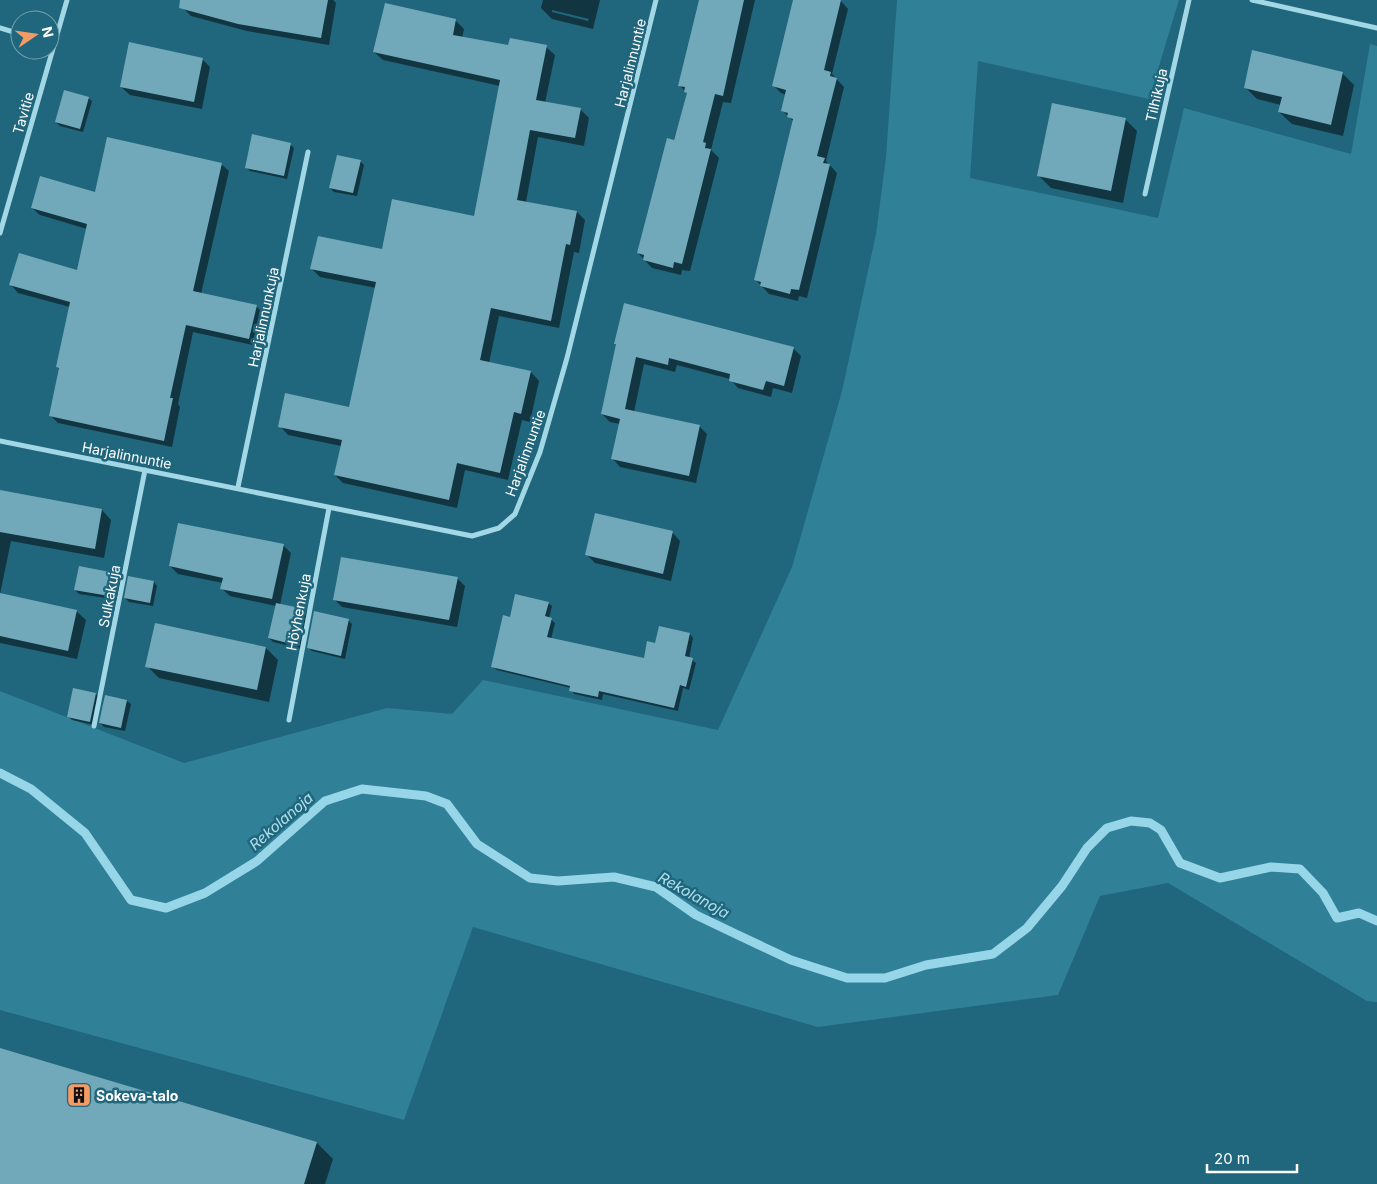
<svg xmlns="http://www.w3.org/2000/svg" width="1377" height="1184" font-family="Inter,sans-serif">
	<rect width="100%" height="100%" fill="#20667c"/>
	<path fill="#308098" d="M897 0H1179L1149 99 978 61 970 178 1158 218 1184 108 1351 154 1370 44 1377 46V1002L1367 1001 1168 883 1100 896 1058 995 818 1027 473 927 404 1120 0 1010V691L184 763 387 708 452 714 483 680 718 730 792 567 842 391 876 234 886 157Z"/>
	<g fill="#0007" fill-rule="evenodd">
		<path d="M185 0H333L336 3 329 45 247 31 191 16 183 8Z"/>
		<path d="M543 0H600L593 29 552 19 541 8ZM552 10 589 19 588 21 552 12Z"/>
		<path d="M700 0H755L731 103 723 102 711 150 719 158 690 271 682 270 681 275 652 268 638 253 688 94 679 85Z"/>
		<path d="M794 0H840L848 9 832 74 844 87 826 161 837 173 807 298 799 296 798 301 769 294 755 279 794 122 782 110 786 95 781 93 773 85Z"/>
		<path d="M386 4 456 21 464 29 462 38 509 47H546L555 55 545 103 581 110 589 118 584 146 538 137 526 202 577 212 585 220 579 253 574 252 559 328 499 316 489 363 531 372 539 381 530 422 522 420 508 480 465 470 457 508 343 483 335 475 341 446 288 435 280 426 350 408 376 288 320 277 312 269 383 251 474 218 500 86 383 60 374 52Z"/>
		<path d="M202 59 210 67 202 109 130 95 121 87Z"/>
		<path d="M1342 73 1354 85 1343 136 1292 124 1279 112 1281 105 1257 99 1245 87Z"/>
		<path d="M88 98 92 101 83 132 60 126 56 122Z"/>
		<path d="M1125 119 1137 131 1123 203 1051 188 1038 175Z"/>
		<path d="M290 144 294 148 287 179 250 171 246 167Z"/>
		<path d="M360 161 364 165 357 196 334 192 330 188Z"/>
		<path d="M221 164 229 171 201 294 256 306 264 314 257 346 193 332 178 404 180 407 172 447 58 423 50 415 60 370 57 367 70 307 18 293 11 285 78 271 87 229 40 215 32 208Z"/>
		<path d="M615 343 793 348 801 356 792 393 773 388 771 397 738 388 730 379 677 365 675 372 644 364 634 412 699 426 707 434 696 483 620 467 613 459 620 424 610 422 602 414 617 345Z"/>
		<path d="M0 491 102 510 111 520 104 558 11 541 0 594 76 611 86 620 77 659 0 643Z"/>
		<path d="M672 532 680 541 671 581 595 563 587 555Z"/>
		<path d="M283 545 291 553 280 605 305 610 309 614 302 649 273 642 269 638 276 606 230 596 221 588 223 583 178 574 170 566Z"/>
		<path d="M119 575 123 579 119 600 79 594 75 590Z"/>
		<path d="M457 578 465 586 457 627 342 607 334 599Z"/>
		<path d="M154 582 157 586 153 606 129 602 125 598Z"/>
		<path d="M548 603 552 606 549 618 555 623 551 639 644 660 656 644 690 634 693 638 689 658 696 663 689 690 683 688 678 711 603 694 602 700 574 694 571 688 497 670 493 667 511 618Z"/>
		<path d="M348 620 352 624 345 659 312 651 308 647Z"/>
		<path d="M266 648 278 660 269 702 159 678 147 666Z"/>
		<path d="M96 694 99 698 94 725 72 720 68 716Z"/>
		<path d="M127 701 131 704 125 731 104 727 100 723Z"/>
		<path d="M0 1049 317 1143 333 1159 325 1184H0Z"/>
	</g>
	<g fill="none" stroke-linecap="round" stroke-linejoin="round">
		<path stroke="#96d6e8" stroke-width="9" d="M0 773 31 789 85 833 131 900 166 908 205 893 257 861 325 801 362 789 426 796 447 804 477 844 530 878 558 881 614 877 656 887 696 915 740 936 791 960 847 978H885L926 965 993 954 1027 928 1062 886 1087 848 1107 828 1131 821 1150 823 1161 830 1180 863 1220 878 1271 867 1300 869 1323 893 1337 918 1359 913 1377 921"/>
	</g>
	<g fill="#72a9ba">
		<path d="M180 0H328L321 38 238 24 179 8Z"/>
		<path d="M699 0H744L723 96 715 94 703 142 706 143 705 148 711 149 682 264 674 262 673 268 643 260 644 255 637 253 667 138 674 140 687 93 684 92 685 87 678 86Z"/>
		<path d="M793 0H841L824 70 831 72 830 76 837 78 817 156 825 158 823 163 830 164 799 290 791 289 790 294 760 286 761 282 754 280 793 119 787 117 788 113 781 111 786 90 772 86Z"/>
		<path d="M385 3 456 19 453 35 508 45 510 38 547 45 536 100 581 108 575 138 530 130 517 200 577 211 570 245 566 244 551 321 491 308 480 360 531 371 521 414 514 412 500 473 457 463 449 500 334 475 342 440 278 427 285 393 349 407 376 282 310 269 318 236 382 249 392 199 474 216 500 80 373 52Z"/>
		<path d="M129 42 203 58 194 102 120 87Z"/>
		<path d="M1252 50 1343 72 1331 125 1278 112 1282 97 1244 88Z"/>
		<path d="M64 90 89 97 80 129 55 122Z"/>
		<path d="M1052 103 1126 118 1111 191 1037 176Z"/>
		<path d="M252 134 291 143 284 176 245 168Z"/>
		<path d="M107 137 222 163 193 291 257 305 249 339 186 325 170 398H173L164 441 49 416 59 368 56 367 70 302 9 285 19 253 77 270 87 224 31 208 40 176 95 192Z"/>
		<path d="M337 155 361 160 353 193 329 188Z"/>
		<path d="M624 303 794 347 784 386 766 381 763 390 729 381 730 374 669 358 668 365 636 357 625 409 700 425 689 476 611 459 620 419 601 414 616 344H614Z"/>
		<path d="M0 490 102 509 95 549 0 532Z"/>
		<path d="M595 513 673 531 663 574 585 555Z"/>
		<path d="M178 523 284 544 272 599 220 589 223 578 169 566Z"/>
		<path d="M341 557 458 577 449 620 333 600Z"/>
		<path d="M79 566 120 574 115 597 74 590Z"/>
		<path d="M128 576 154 581 150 603 124 598Z"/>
		<path d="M0 593 77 610 68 651 0 636Z"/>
		<path d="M515 594 549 602 545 616 552 618 547 637 644 658 647 641 655 643 659 626 690 633 685 656 693 658 686 687 680 685 674 708 599 691 598 697 569 691 570 686 491 667 503 615 510 617Z"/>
		<path d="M276 603 305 609 299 646 268 638Z"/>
		<path d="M314 611 349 619 341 656 307 648Z"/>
		<path d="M155 623 266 647 257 690 145 667Z"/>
		<path d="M73 688 96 693 90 722 67 717Z"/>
		<path d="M105 695 127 700 121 728 99 723Z"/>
		<path d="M0 1048 317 1142 304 1184H0Z"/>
	</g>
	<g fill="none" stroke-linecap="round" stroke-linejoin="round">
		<g stroke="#a2d7e6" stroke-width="5">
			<path d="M1252 0 1377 28"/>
			<path d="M0 28 20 34"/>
			<path d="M1145 194 1189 0"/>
			<path d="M0 233 67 0"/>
			<path d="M0 441 472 536 499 528 515 514 540 452 567 358 656 0"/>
			<path d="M238 487 308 152"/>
			<path d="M289 720 329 508"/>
			<path d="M94 726 145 470"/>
		</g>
	</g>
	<defs>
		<symbol id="building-square" viewBox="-11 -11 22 22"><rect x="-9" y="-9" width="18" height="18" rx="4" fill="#f49b63" stroke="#20667c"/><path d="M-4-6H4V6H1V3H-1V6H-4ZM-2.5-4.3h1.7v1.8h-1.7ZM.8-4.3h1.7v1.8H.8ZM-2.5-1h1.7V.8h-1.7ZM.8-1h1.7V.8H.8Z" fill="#111"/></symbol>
	</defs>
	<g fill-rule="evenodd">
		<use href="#building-square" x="65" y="1081" width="28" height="28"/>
	</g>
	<g text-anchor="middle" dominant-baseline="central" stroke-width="5" stroke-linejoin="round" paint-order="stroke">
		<g font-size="14" fill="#fff" stroke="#20667c">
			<text transform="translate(630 63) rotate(-76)">Harjalinnuntie</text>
			<text transform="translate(1156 95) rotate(-77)">Tilhikuja</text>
			<text transform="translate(23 113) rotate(-74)">Tavitie</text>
			<text transform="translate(263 317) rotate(-78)">Harjalinnunkuja</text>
			<text transform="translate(525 453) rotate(-70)">Harjalinnuntie</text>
			<text transform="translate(127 455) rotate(11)">Harjalinnuntie</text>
			<text transform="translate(109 596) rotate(-79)">Sulkakuja</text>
			<text transform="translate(298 612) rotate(-79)">Höyhenkuja</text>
		</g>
		<g font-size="14" font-weight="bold" fill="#fff" stroke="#20667c" text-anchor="start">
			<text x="96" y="1095">Sokeva-talo</text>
		</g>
		<g font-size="15" font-style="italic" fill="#aee0ee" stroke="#20667c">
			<text transform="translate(281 821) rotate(-41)">Rekolanoja</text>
			<text transform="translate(694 895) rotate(29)">Rekolanoja</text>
		</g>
	</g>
	<g transform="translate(35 35) rotate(77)"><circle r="24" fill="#20667c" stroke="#79a3b0"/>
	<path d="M0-4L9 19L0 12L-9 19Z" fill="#f49b63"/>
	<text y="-8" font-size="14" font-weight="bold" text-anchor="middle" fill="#ffffff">N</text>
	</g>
	<path d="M1207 1164v8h90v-8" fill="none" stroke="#ffffff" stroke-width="2.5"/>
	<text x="1214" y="1164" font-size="15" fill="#ffffff" stroke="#20667c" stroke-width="4" paint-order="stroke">20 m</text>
</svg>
